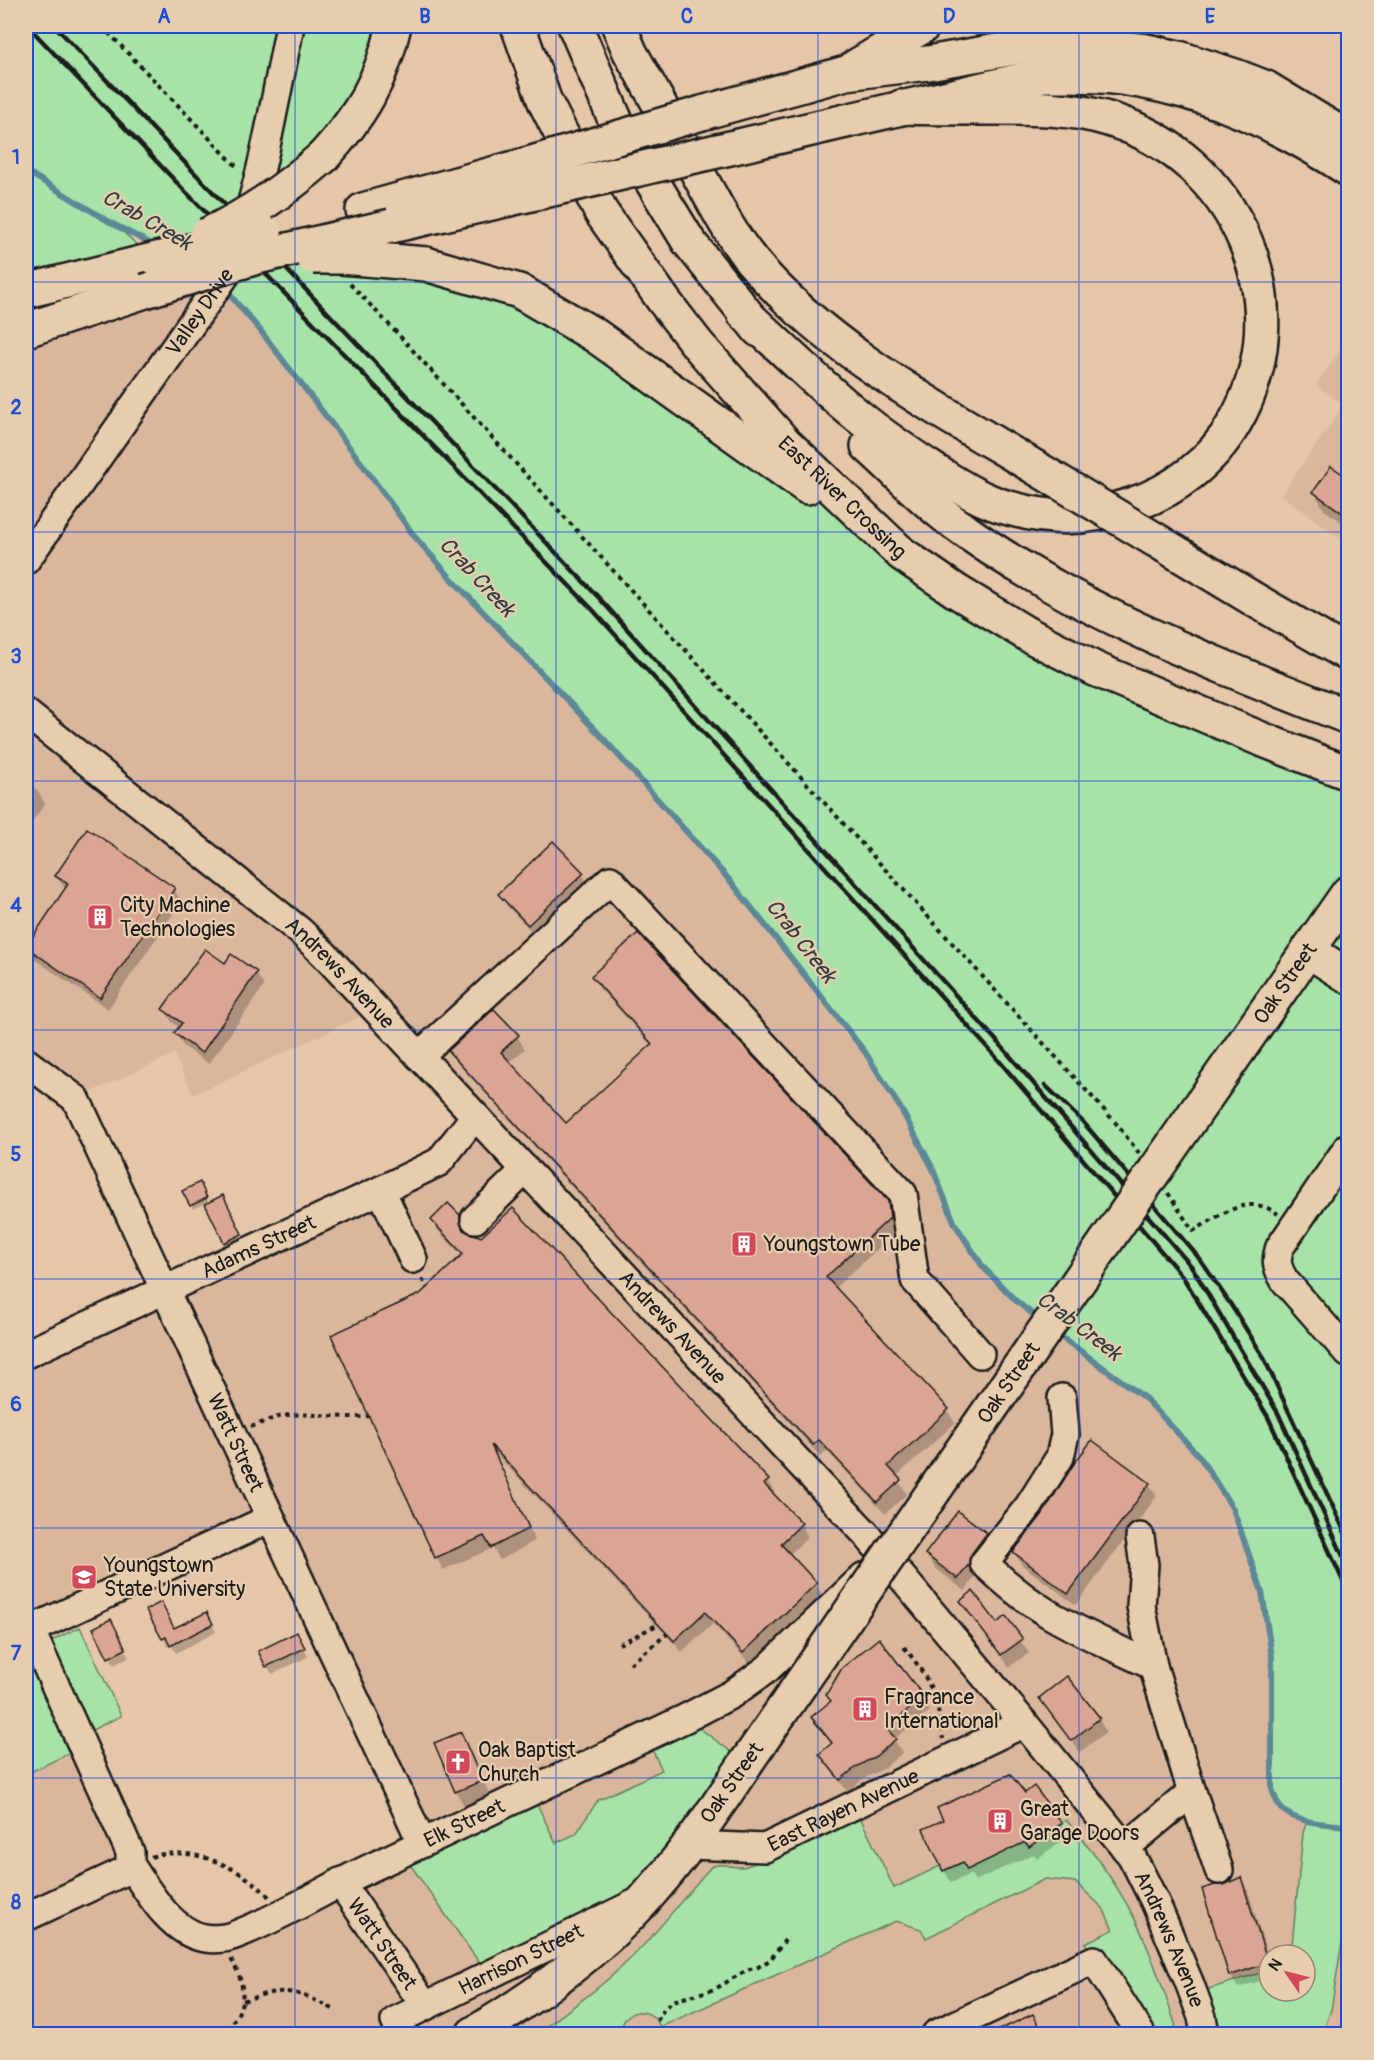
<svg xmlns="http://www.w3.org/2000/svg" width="1374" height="2060" font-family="Pangolin,sans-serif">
	<rect width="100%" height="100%" fill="#e5c6a9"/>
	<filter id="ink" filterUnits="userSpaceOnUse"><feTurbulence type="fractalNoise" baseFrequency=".0167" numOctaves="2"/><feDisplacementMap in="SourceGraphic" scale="12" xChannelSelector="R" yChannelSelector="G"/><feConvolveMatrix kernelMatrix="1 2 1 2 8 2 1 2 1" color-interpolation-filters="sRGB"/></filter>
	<g filter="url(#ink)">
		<g fill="#dab69d" fill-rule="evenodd">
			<path d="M204 273 215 289 230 295 260 330 357 457 415 537 450 577 603 738 732 883 865 1052 901 1109 916 1128 983 1267 1015 1300 1047 1327 1146 1399 1200 1457 1233 1509 1262 1592 1272 1657V1789L1293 1816 1307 1820 1303 1833 1291 1955H1269V1970L1194 1994 1205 2034H26V1355L439 1162 474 1116 375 1010 193 1095 174 1054 76 1099 26 1062V328ZM269 1519 421 1843 202 1938 152 1900 30 1630Z"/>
			<path d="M1348 338V544L1281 495 1344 405 1316 385Z"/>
			<path d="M1348 1905V2034H1322L1331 2010Z"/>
		</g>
		<g fill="#a7e3a8" stroke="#628062" stroke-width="1.5">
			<path d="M26 26H394L318 148 256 187 257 257 519 291 956 591 1348 773V1905L1331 2010 1322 2034H1205L1193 1994 1269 1970V1991H1305V1955H1291L1303 1833 1307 1821C1285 1813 1281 1810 1272 1789V1657L1262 1592 1233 1509 1200 1457 1146 1399 1047 1327 1015 1300 983 1267 955 1224 932 1167 901 1109 865 1052 732 883 603 738 450 577 415 537 260 330 230 295 186 262 117 226 138 246 26 280Z"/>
			<path d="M26 1620 83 1747 26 1774Z"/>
			<path d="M80 1627 121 1716 92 1730 51 1641Z"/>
			<path d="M686 1718 746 1763 657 1886 488 1975 402 1853 531 1792 556 1843 576 1834 598 1800 662 1770 646 1737Z"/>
			<path d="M859 1815 894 1888 940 1866 943 1871 963 1862 967 1869 1025 1842 1029 1847 1066 1820C1099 1858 1130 1901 1148 1949 1158 1973 1166 1998 1175 2023L1176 2034H1141L1085 1943 1113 1930 1103 1908 1075 1882 1045 1879 926 1938 921 1929 896 1921 660 2027C650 2003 619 2009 622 2034H536C569 2010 603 1986 632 1957 661 1929 684 1896 711 1867 723 1861 735 1870 747 1866 786 1853 823 1832 859 1815Z"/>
		</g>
		<g fill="#0003">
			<path d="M1331 468 1348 480V526L1324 510 1314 492Z"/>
			<path d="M26 782 38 791 45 804 26 830Z"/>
			<path d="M582 874 590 887 536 936 507 906 500 894Z"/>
			<path d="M56 876 174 889 181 902 108 1009 34 959 27 947 66 890Z"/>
			<path d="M231 956 256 973 264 986 209 1064 183 1046 176 1033 180 1028 172 1022 164 1009 225 965Z"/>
			<path d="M593 976 887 1202 895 1215 897 1231 835 1288 947 1410 955 1423 896 1477 907 1494 885 1514 827 1451 821 1457 458 1064 450 1052 517 1036 525 1049 509 1063 566 1125 652 1046 600 989Z"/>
			<path d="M26 1120 31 1131 26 1133Z"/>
			<path d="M199 1184 209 1203 227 1205 245 1243 230 1250 206 1203 193 1209 184 1191Z"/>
			<path d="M459 1216 466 1232 767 1480 775 1493 773 1495 801 1524 808 1537 789 1555 816 1584 823 1596 751 1665 713 1624 682 1652 495 1453 535 1541 500 1560 493 1548 443 1570 436 1557 421 1295 463 1257 440 1233 432 1220Z"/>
			<path d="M1149 1484 1157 1496 1076 1605 1022 1565 1014 1552 1043 1515Z"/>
			<path d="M958 1513 986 1534 993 1547 978 1566 975 1577 965 1591 934 1567 927 1554Z"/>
			<path d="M962 1601 997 1625 1005 1619 1029 1653 1009 1667Z"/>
			<path d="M148 1610 174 1630 211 1622 216 1632 176 1653 171 1645 168 1647Z"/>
			<path d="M115 1629 129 1657 114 1665 110 1657Z"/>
			<path d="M878 1641 922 1698 930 1711 894 1739 902 1753 883 1769 863 1779 848 1792 828 1767 821 1755 832 1745 813 1717 832 1702Z"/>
			<path d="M301 1642 308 1657 272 1674 267 1666Z"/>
			<path d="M1040 1699 1099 1719 1106 1732 1080 1752 1048 1711Z"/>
			<path d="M460 1733 470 1750 491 1798 466 1809 456 1792 436 1744Z"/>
			<path d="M1025 1795 1060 1824 1068 1836 1037 1859 1034 1854 975 1881 971 1874 951 1883 944 1870Z"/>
			<path d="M1241 1879 1248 1891 1269 1959V1978L1238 1988 1230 1975 1224 1887Z"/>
			<path d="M1032 2016 1043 2034H993Z"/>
		</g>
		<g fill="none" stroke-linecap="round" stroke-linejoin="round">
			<g stroke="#5d8997" stroke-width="6">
				<path d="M26 171 113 224 157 247"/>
				<path d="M224 290 230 295 260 330 357 457 415 537 450 577 603 738 732 883 865 1052 901 1109 932 1167 955 1224 983 1267 1015 1300 1041 1321"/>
				<path d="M1056 1333 1146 1399 1200 1457 1233 1509 1262 1592 1272 1657V1789C1274 1794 1276 1802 1280 1807 1294 1824 1329 1824 1348 1826"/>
			</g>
		</g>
		<g fill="#dba593" stroke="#1c1c1c" stroke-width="1.5">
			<path d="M1331 466 1348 478V517L1313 492Z"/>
			<path d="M87 828 175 888 100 998 26 947 68 884 55 876Z"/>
			<path d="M553 841 584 873 528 925 498 894Z"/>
			<path d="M638 933 888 1201 890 1218 826 1277 949 1409 888 1466 901 1480 877 1502 819 1440 813 1445 448 1051 494 1009 519 1035 501 1052 566 1123 652 1044 591 976Z"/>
			<path d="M205 949 225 963 231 954 257 972 202 1053 174 1033 182 1023 162 1009Z"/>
			<path d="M200 1182 207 1198 190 1206 182 1191Z"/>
			<path d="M223 1195 242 1234 224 1243 205 1204Z"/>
			<path d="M448 1203 460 1215V1222L463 1230 481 1237 513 1208 769 1480 764 1484 802 1523 781 1544 817 1583 743 1653 705 1612 674 1641 491 1445 529 1528 491 1548 484 1536 435 1558 331 1335 420 1294 463 1254 431 1220Z"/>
			<path d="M1092 1440 1150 1483 1068 1594 1013 1552 1042 1515 1073 1465Z"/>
			<path d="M958 1511 987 1533 972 1553 969 1564 958 1579 925 1554Z"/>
			<path d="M973 1591 997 1623 1006 1616 1023 1639 1001 1655 960 1601Z"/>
			<path d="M161 1602 174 1628 207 1612 213 1624 170 1646 166 1637 162 1639 146 1610Z"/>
			<path d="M111 1619 126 1649 108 1658 93 1628Z"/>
			<path d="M297 1632 305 1648 266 1667 258 1651Z"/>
			<path d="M879 1638 924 1697 886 1728 896 1739 876 1756 856 1767 840 1780 819 1754 832 1743 811 1717 831 1701 826 1695 842 1668Z"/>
			<path d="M1067 1676 1100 1718 1071 1741 1039 1698Z"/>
			<path d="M461 1732 482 1781 455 1792 434 1743Z"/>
			<path d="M1010 1774 1025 1793 1034 1786 1062 1823 1029 1847 1025 1842 967 1870 963 1862 943 1871 923 1829 943 1820 937 1808Z"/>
			<path d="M1241 1877 1268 1963 1229 1976 1202 1889 1215 1885H1224Z"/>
			<path d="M1033 2014 1043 2034H990Z"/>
		</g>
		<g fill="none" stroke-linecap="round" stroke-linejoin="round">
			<defs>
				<g id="minor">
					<path id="s1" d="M26 560 227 273C261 195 273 108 290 26"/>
					<path id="s2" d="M26 713 300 931 324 954 865 1533 1024 1723 1131 1855 1139 1870 1155 1902 1189 1982 1202 2017 1205 2034"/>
					<path d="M419 1056 610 880 903 1194 915 1280 980 1354"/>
					<path id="s3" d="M26 1062 76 1099 422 1843"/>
					<path d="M1348 1147 1280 1247C1275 1261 1277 1268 1285 1281L1348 1353"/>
					<path d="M381 1190 413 1259"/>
					<path d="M475 1219 525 1170"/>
					<path id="s4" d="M26 1354 381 1190 439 1162 475 1116"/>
					<path d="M1062 1398 1065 1434 1060 1457 1029 1506 984 1563C1004 1582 1025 1600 1049 1614 1083 1634 1118 1649 1153 1666"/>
					<path d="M1140 1537 1144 1565 1141 1606 1153 1666 1192 1792"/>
					<path d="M26 1620 130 1852V1864"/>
					<path d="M30 1630 269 1519"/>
					<path id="s5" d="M690 1845 765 1848 1024 1723"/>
					<path d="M1125 1848 1192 1792 1219 1870"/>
					<path id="s6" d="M130 1864C147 1890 171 1933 205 1938 217 1940 229 1938 240 1933 283 1916 324 1890 366 1870 472 1819 579 1769 686 1718L732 1694 767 1669 863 1577"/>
					<path id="s7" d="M340 1882 425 2006"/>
					<path d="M26 1917 125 1871 130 1864"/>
					<path id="s8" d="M395 2021 634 1904"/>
					<path d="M936 2034 1094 1960 1141 2034"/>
				</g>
				<g id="major">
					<path d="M1309 951 1348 976"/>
					<path id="s9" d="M1156 1169 1348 893"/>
					<path d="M473 2034C540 1994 607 1946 657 1885 690 1847 718 1805 746 1763"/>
				</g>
				<g id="highway">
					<path id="s10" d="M518 26 545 102 601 212 664 301 698 345 785 443 902 554 956 591 1027 634 1095 669 1261 739 1348 773"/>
					<path d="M575 26 617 124 689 242 759 330"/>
					<path d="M619 26 630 52C653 93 676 134 699 175 715 204 730 234 751 260 829 354 953 417 1056 480"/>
					<path d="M855 67 923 26"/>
					<path d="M702 113 846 73 928 63 1020 47 1062 45 1102 46 1147 51 1179 58 1235 76 1266 88 1348 138"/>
					<path d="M730 148 1043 75C1069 75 1095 74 1121 78 1204 89 1278 123 1348 169"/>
					<path d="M323 157C361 115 381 82 394 26"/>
					<path d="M363 210 525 165"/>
					<path d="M391 226 540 192"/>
					<path d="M426 264 519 291 596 336 807 487"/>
					<path d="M26 291 157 259"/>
					<path d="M744 313C781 347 818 384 858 416 882 436 909 454 935 471 959 486 982 501 1009 508 1055 521 1086 519 1131 505 1173 492 1213 461 1235 422 1302 304 1237 157 1108 119 1072 108 1033 108 996 108 964 108 933 108 901 107"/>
					<path d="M26 330 145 291"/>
					<path d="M868 446C895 470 924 501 953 522 1072 610 1212 663 1348 717"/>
					<path d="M1154 539 1255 600 1348 654"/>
				</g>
			</defs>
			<use href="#minor" stroke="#1c1c1c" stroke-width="32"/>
			<use href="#major" stroke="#1c1c1c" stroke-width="38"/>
			<use href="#highway" stroke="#1c1c1c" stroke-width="38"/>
			<g stroke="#1c1c1c" stroke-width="4" stroke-dasharray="4.5 4.5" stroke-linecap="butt">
				<path d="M102 26 238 168"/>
				<path d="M350 284 397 333 1115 1122 1139 1153"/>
				<path d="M1168 1193 1193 1231C1222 1215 1247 1192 1278 1214"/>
				<path d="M422 1279 427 1288"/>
				<path d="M251 1427C262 1423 272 1418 283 1416 311 1411 340 1420 369 1416"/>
				<path d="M619 1644 659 1624"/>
				<path d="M904 1647C931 1681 937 1695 943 1739"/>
				<path d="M630 1664 667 1634"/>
				<path d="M151 1857C191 1844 241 1867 269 1897"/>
				<path d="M243 2001C286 1985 297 1991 337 2011"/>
				<path d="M657 2021 664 2009 673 2001 715 1989 747 1970 758 1967 770 1960 785 1940"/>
				<path d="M219 2034C248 2014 248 1987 231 1959"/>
				<path d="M588 2034H593"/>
			</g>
			<use href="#minor" stroke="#e7cdae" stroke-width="27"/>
			<use href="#major" stroke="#e7cdae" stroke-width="33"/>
			<use href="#highway" stroke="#e7cdae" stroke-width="33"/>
			<g stroke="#1c1c1c" stroke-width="4.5">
				<path d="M28 26 180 186 593 610 995 1056 1183 1277 1268 1417 1348 1592"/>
				<path d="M55 26 601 600 1003 1048 1192 1267 1278 1413 1348 1567"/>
				<path d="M1045 1085 1083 1122 1199 1258 1231 1305 1263 1356 1348 1539"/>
			</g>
			<defs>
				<g id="major-bridge">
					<path id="s11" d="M746 1763 1156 1169"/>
				</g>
				<g id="highway-bridge">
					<path d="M525 165 702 113"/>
					<path d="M540 192 730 148"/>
					<path d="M207 235C252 213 285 190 323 157"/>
					<path d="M313 257H341L426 264"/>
					<path d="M157 259 265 233"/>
					<path d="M145 291 257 257 391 226"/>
					<path d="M1056 480 1154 539"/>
				</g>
			</defs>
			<use href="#major-bridge" stroke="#1c1c1c" stroke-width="38" stroke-linecap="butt"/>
			<use href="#highway-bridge" stroke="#1c1c1c" stroke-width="38" stroke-linecap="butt"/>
			<use href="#major-bridge" stroke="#e7cdae" stroke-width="33"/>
			<use href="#highway-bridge" stroke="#e7cdae" stroke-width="33"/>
		</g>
	</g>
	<path fill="none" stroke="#1d4ed8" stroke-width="1.5" stroke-opacity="0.55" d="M295 26V2034M556 26V2034M818 26V2034M1079 26V2034M26 282H1348M26 532H1348M26 781H1348M26 1030H1348M26 1279H1348M26 1528H1348M26 1778H1348"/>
	<defs>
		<symbol id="building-square" viewBox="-11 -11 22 22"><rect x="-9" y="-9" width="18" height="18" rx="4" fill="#d1495b" stroke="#e7cdae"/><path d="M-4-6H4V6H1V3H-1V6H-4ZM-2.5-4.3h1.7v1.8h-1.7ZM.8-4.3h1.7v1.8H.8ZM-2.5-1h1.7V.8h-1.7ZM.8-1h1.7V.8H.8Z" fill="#fff"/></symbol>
		<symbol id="university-square" viewBox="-11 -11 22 22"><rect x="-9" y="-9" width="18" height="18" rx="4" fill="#d1495b" stroke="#e7cdae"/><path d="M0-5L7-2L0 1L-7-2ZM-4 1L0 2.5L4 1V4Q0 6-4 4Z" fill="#fff"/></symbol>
		<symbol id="church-square" viewBox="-11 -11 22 22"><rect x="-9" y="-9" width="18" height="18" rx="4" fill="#d1495b" stroke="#e7cdae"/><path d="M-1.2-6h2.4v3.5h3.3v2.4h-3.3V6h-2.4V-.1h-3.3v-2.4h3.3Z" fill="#fff"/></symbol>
	</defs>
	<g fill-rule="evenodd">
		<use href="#building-square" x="85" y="902" width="30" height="30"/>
		<use href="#building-square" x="729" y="1229" width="30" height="30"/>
		<use href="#university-square" x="69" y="1562" width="30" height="30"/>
		<use href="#building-square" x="850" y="1694" width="30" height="30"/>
		<use href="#church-square" x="443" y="1747" width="30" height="30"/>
		<use href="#building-square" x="985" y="1806" width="30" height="30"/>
	</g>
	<g text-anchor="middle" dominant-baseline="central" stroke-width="4.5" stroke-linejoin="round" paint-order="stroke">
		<g font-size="21" fill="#1c1c1c" stroke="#e7cdae">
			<text stroke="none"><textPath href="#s1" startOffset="303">Valley Drive</textPath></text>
			<text stroke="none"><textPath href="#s10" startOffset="579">East River Crossing</textPath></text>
			<text stroke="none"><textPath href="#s2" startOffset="408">Andrews Avenue</textPath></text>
			<text stroke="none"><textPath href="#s9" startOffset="226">Oak Street</textPath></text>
			<text stroke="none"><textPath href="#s4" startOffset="256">Adams Street</textPath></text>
			<text stroke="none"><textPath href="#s2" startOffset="894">Andrews Avenue</textPath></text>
			<text stroke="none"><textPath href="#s11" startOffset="462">Oak Street</textPath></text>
			<text stroke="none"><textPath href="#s3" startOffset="441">Watt Street</textPath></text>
			<text transform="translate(732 1783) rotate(-55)">Oak Street</text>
			<text stroke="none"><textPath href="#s5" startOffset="162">East Rayen Avenue</textPath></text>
			<text stroke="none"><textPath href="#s6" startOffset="394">Elk Street</textPath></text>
			<text stroke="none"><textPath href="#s2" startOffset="1686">Andrews Avenue</textPath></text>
			<text stroke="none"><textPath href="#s7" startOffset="75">Watt Street</textPath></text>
			<text stroke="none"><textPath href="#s8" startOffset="140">Harrison Street</textPath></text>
		</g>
		<g font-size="21" fill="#1c1c1c" stroke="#e7cdae" text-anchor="start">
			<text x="120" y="905">City Machine<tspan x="120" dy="24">Technologies</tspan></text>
			<text x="764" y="1244">Youngstown Tube</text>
			<text x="104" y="1565">Youngstown<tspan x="104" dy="24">State University</tspan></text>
			<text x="884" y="1697">Fragrance<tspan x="884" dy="24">International</tspan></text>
			<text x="478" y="1750">Oak Baptist<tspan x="478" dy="24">Church</tspan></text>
			<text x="1020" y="1809">Great<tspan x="1020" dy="24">Garage Doors</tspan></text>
		</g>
		<g font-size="22" font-style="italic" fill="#324045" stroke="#e7cdae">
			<text transform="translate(147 220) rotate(30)">Crab Creek</text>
			<text transform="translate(477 577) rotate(47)">Crab Creek</text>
			<text transform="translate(801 941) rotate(52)">Crab Creek</text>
			<text transform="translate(1079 1326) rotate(37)">Crab Creek</text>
		</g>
	</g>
	<rect width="1374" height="2060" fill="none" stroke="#e7cdae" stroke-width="66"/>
	<g transform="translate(1287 1973) rotate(305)"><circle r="28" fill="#e7cdae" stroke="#968674" stroke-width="1.5"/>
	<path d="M0-4.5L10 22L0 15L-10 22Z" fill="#d1495b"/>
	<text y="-9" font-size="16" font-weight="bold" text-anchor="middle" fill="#1c1c1c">N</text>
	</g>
	<rect x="33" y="33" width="1308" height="1994" fill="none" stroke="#1d4ed8" stroke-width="2"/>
	<g font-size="20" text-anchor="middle" font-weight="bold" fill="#1d4ed8">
		<text x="164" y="23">A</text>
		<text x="425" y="23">B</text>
		<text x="687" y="23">C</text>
		<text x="949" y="23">D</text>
		<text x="1210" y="23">E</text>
		<text x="16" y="164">1</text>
		<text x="16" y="414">2</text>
		<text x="16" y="663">3</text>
		<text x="16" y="912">4</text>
		<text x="16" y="1161">5</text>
		<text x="16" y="1411">6</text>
		<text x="16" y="1660">7</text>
		<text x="16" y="1909">8</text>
	</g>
</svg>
